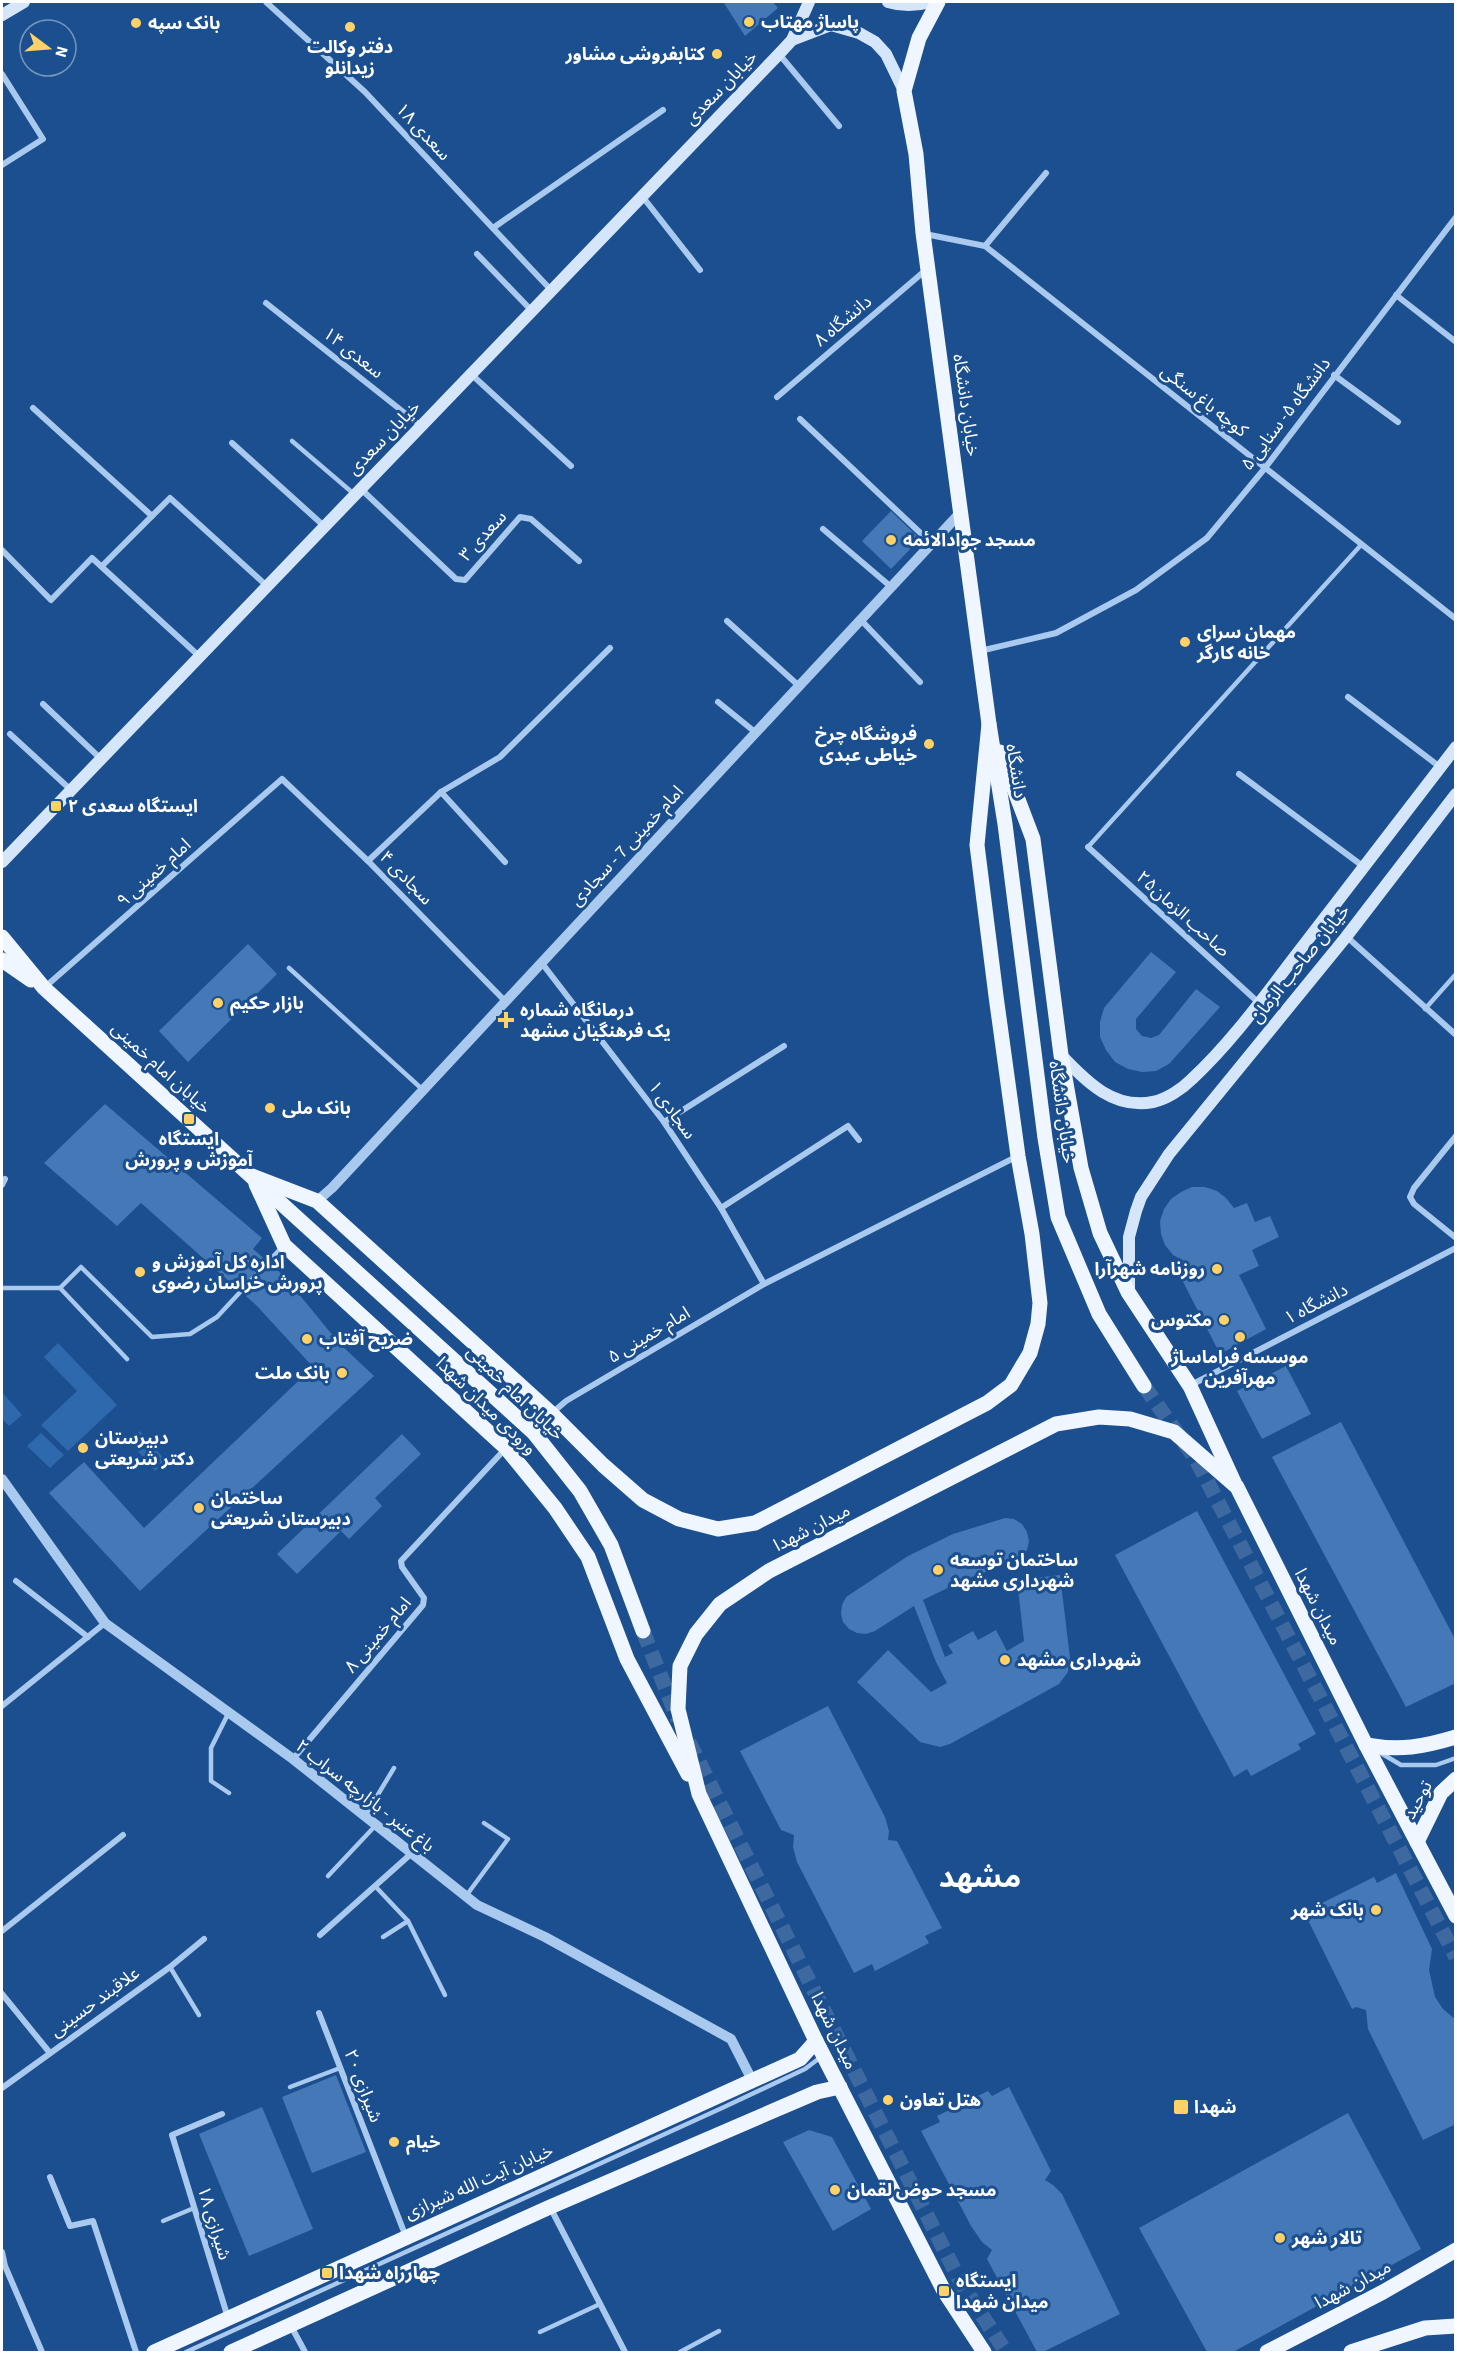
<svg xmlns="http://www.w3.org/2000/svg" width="1457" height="2354" font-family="'Source Sans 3','Noto Sans Arabic',sans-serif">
	<rect width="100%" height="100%" fill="#1b4f8f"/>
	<g fill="#2e69ad">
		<path d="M58 1343 117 1405 68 1451 41 1425 77 1391 44 1357Z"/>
		<path d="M2 1392 22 1415 9 1426 2 1419Z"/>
		<path d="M140 1431 166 1461 155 1471 129 1441Z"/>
		<path d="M41 1433 64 1455 50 1468 27 1446Z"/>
	</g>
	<g fill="#4478b7">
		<path d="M728 2H773L778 8 745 36 724 3Z"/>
		<path d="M891 511 920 539 891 569 862 541Z"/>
		<path d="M248 944 277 974 188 1062 159 1031Z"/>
		<path d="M1151 952 1176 972 1136 1019V1029L1142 1036 1151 1038 1159 1035 1196 989 1220 1007 1169 1064 1156 1071 1142 1072 1128 1069 1115 1062 1106 1050 1100 1037V1022L1104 1008Z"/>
		<path d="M105 1104 262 1238 253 1249 284 1276 339 1343 374 1376 140 1591 49 1493 84 1462 144 1528 313 1367 257 1306 141 1203 117 1226 44 1163Z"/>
		<path d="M1192 1187H1205L1217 1191 1226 1198 1234 1208 1247 1203 1255 1222 1270 1216 1279 1237 1252 1250 1259 1266 1239 1275 1266 1329 1220 1354 1178 1272 1188 1263 1173 1255 1165 1245 1161 1234 1160 1221 1164 1209 1171 1199 1181 1192Z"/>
		<path d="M1286 1366 1311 1414 1262 1439 1237 1391Z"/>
		<path d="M1341 1422 1456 1641V1683L1406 1707 1272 1457Z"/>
		<path d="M402 1434 421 1454 375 1498 382 1506 349 1539 341 1531 297 1574 277 1554Z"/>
		<path d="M1197 1511 1316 1734 1298 1744 1301 1749 1251 1776 1247 1769 1234 1777 1115 1555Z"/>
		<path d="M1005 1518 1014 1519 1022 1524 1027 1532 1029 1541 1027 1550 1022 1557 1014 1562 966 1579 923 1600 945 1657 953 1653 948 1645 973 1631 978 1640 996 1630 1007 1651 1024 1641 1017 1580 1060 1575 1070 1658 1068 1672 1059 1684 950 1744 940 1747 920 1742 857 1682 888 1650 931 1692 947 1683 936 1662 914 1606 875 1631 866 1634 857 1633 849 1629 843 1622 841 1614 842 1605 846 1597 908 1556 953 1534Z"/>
		<path d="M828 1706 885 1817 889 1831 888 1840 897 1841 942 1928 925 1936 929 1943 875 1971 872 1964 854 1973 797 1862 793 1847 794 1835 781 1830 740 1751Z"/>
		<path d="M1396 1873 1432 1949 1429 1970 1435 1997 1443 2009 1456 2020V2124L1423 2140 1368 2029 1366 2010 1356 2007 1352 2009 1308 1920 1323 1912 1320 1904 1374 1877 1377 1883Z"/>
		<path d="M336 2075 366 2152 312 2173 282 2097Z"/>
		<path d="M1009 2087 1051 2171 1045 2180 1053 2185 1062 2194 1120 2314 1043 2352H1037L987 2259 992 2250 982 2242 971 2226 921 2131 940 2122 937 2116 988 2091 992 2096Z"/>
		<path d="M262 2107 313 2229 249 2256 199 2134Z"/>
		<path d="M1348 2113 1421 2249 1233 2352H1207L1139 2228Z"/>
		<path d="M809 2130 832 2137 871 2209 833 2231 783 2142Z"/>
	</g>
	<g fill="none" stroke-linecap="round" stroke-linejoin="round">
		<g stroke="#3d69a0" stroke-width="15" stroke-dasharray="15 8" stroke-linecap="butt">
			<path d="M1144 1386 1195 1458 1456 1957"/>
			<path d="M643 1631 678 1720"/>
			<path d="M689 1742 961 2283 1006 2352"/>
		</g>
		<g stroke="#a9c9ee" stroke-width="4.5">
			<path d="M292 441 354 494"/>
			<path d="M1088 847 1361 545"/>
			<path d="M289 968 422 1089"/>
			<path d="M1425 1009 1456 974"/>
			<path d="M2 1288H60"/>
			<path d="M127 1359 60 1288 81 1267 152 1337 190 1334 217 1317 282 1247"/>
			<path d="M229 1712 211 1748V1781L229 1793"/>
			<path d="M1379 1752 1401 1765H1436L1456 1758"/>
			<path d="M365 1816 394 1768"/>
			<path d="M328 1876 376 1825"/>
			<path d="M375 1886 408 1921 445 1995"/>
			<path d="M466 1896 508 1839 484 1823"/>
			<path d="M383 1937 408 1921"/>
			<path d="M170 1967 199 2015"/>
			<path d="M290 2087 340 2068"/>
			<path d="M163 2221 194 2208"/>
			<path d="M540 2332 600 2304"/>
			<path d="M186 2352 722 2108 805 2069 821 2057"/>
			<path d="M680 2352 719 2331"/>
		</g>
		<g stroke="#a9c9ee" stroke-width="6">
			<path d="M266 2 365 92 551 290"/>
			<path d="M779 54 839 126"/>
			<path d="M2 74 43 139 2 165"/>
			<path d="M642 196 700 270"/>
			<path d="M493 228 663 110"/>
			<path d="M925 234 985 246 1456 619"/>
			<path d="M985 246 1046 173"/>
			<path d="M477 254 531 310"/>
			<path d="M1396 295 1456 342"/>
			<path d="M266 303 421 426"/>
			<path d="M471 374 571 466"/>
			<path d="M1334 375 1398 422"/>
			<path d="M777 397 927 269"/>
			<path d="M33 408 152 516"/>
			<path d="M800 419 931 543"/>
			<path d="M232 443 324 526"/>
			<path d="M361 489 456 579 465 580 520 517 531 519 579 561"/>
			<path d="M823 529 890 586"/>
			<path d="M2 550 51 600 92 558 199 656"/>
			<path d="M102 566 170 498 267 586"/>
			<path d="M860 619 920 682"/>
			<path d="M727 621 798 685"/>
			<path d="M980 651 1056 633 1136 590 1207 538 1265 468 1456 217"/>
			<path d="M1348 697 1440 767"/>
			<path d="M718 702 755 732"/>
			<path d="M43 704 101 759"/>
			<path d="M10 734 71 790"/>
			<path d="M1239 774 1364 867"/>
			<path d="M441 792 505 862"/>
			<path d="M1088 847 1259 1003"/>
			<path d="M368 861 441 792 500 757 610 648"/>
			<path d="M1347 937 1456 1035"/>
			<path d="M541 962 664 1122 721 1208 764 1284"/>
			<path d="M45 987 282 779 368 861 505 1001"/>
			<path d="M664 1122 784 1046"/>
			<path d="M1456 1136 1414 1188 1410 1197 1414 1204 1456 1238"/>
			<path d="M2 1185 5 1179"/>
			<path d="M721 1208 848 1126 859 1140"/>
			<path d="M1191 1385 1456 1248"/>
			<path d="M552 1413 566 1401 764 1284 1018 1156"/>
			<path d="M16 1581 88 1637"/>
			<path d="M2 1706 105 1623"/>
			<path d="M293 1759 423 1605 424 1598 402 1567 401 1561 506 1448"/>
			<path d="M2 1931 123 1835"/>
			<path d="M320 1935 412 1853"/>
			<path d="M2 1994 50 2053"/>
			<path d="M319 2013 406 2237"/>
			<path d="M2 2088 170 1967 204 1939"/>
			<path d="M222 2114 172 2135 228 2318"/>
			<path d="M50 2177 70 2226 93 2221 136 2352"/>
			<path d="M550 2207 625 2352"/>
			<path d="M2 2252 5 2266 42 2352"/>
			<path d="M291 2326 305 2352"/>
		</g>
		<g stroke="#a9c9ee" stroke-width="10">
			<path d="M317 1201 332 1188 961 512"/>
			<path d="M2 1479 105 1623 293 1759 477 1905 545 1937 731 2039 752 2080"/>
		</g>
		<g stroke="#d6e6fa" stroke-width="12">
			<path d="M888 2C901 6 916 6 930 2"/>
			<path d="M2 15 24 2"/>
			<path d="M792 40 831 25 859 33 875 42 886 54 904 91"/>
			<path d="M2 862 779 54 792 40 809 2"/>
			<path d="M1061 1055C1086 1081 1113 1110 1153 1102 1167 1099 1182 1089 1192 1079 1234 1040 1268 991 1303 946 1354 880 1405 813 1456 747"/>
			<path d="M1129 1291V1237L1136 1211 1141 1197 1169 1154 1346 937 1456 794"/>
		</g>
		<g stroke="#f0f6ff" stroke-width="15">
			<path d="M938 2 919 38 904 91 916 154 923 233 989 724 1005 824 1045 1138 1058 1217 1099 1314 1144 1386"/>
			<path d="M1000 752 1033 839 1061 1055 1081 1168 1100 1233 1128 1292 1190 1386 1234 1482"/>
			<path d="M2 937 44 988 534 1433 580 1491 611 1545 643 1631"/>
			<path d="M2 960 31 980"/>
			<path d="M252 1176 317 1201 552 1414 603 1465 643 1500 679 1519 718 1529 755 1523 987 1403 1011 1385 1030 1353 1038 1324 1040 1303 1032 1234 1018 1156 996 996 977 845 989 724"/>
			<path d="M256 1184 284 1245 506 1448 555 1508 588 1557 627 1659 688 1774"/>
			<path d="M1366 1745C1400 1751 1423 1747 1456 1737"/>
			<path d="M1417 1842 1441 1793 1456 1779"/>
			<path d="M154 2352 800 2059 816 2041"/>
			<path d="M231 2352 550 2207 817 2092 840 2087"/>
			<path d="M984 2352 944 2291 816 2041 699 1794 678 1709 680 1666 696 1634 720 1604 769 1571 1056 1424 1099 1417 1130 1419 1174 1432 1237 1487 1366 1745 1456 1916"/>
			<path d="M1267 2352 1383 2292 1456 2250"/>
			<path d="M1351 2352 1425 2328 1456 2326"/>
		</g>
	</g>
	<g fill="#ffd166" stroke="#1b4f8f" stroke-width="2">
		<circle cx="749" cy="22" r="6"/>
		<circle cx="136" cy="23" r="6"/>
		<circle cx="350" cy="27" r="6"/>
		<circle cx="717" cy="54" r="6"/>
		<circle cx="891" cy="540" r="6"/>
		<circle cx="1185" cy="642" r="6"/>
		<circle cx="929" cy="744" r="6"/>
		<rect x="50" y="800" width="12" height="12" rx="3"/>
		<circle cx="218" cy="1003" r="6"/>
		<path d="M503 1011h6v6h6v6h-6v6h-6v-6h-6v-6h6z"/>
		<circle cx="270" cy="1108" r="6"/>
		<rect x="183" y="1113" width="12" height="12" rx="3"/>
		<circle cx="1217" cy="1269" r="6"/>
		<circle cx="140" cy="1272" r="6"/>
		<circle cx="1224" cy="1320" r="6"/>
		<circle cx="1240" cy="1337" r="6"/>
		<circle cx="307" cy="1339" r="6"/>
		<circle cx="342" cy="1373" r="6"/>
		<circle cx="83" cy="1448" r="6"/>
		<circle cx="199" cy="1508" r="6"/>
		<circle cx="938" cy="1570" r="6"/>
		<circle cx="1005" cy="1660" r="6"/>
		<circle cx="1376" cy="1910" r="6"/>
		<circle cx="888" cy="2100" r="6"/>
		<rect x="1173" y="2099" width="16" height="16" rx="3"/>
		<circle cx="394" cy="2142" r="6"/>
		<circle cx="835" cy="2190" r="6"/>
		<circle cx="1280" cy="2238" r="6"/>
		<rect x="321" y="2267" width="12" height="12" rx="3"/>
		<rect x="938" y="2285" width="12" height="12" rx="3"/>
	</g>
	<g text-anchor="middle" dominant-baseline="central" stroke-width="6" stroke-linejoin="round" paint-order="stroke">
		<g font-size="18" font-weight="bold" fill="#fff" stroke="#1b4f8f" text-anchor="start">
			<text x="761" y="22">پاساژ مهتاب</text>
			<text x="148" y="23">بانک سپه</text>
			<text x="350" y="47" text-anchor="middle">دفتر وکالت<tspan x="350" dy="21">زیدانلو</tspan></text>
			<text x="705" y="54" text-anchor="end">کتابفروشی مشاور</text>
			<text x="903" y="540">مسجد جوادالائمه</text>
			<text x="1197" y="632">مهمان سرای<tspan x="1197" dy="21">خانه کارگر</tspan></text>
			<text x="917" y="734" text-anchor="end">فروشگاه چرخ<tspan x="917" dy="21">خیاطی عبدی</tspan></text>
			<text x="68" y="806">ایستگاه سعدی ۲</text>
			<text x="230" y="1003">بازار حکیم</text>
			<text x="520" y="1010">درمانگاه شماره<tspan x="520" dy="21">یک فرهنگیان مشهد</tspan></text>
			<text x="282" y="1108">بانک ملی</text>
			<text x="189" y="1139" text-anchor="middle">ایستگاه<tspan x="189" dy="21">آموزش و پرورش</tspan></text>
			<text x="152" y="1262">اداره کل آموزش و<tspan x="152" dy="21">پرورش خراسان رضوی</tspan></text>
			<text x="1205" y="1269" text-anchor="end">روزنامه شهرآرا</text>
			<text x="1212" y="1320" text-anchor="end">مکتوس</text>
			<text x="319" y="1339">ضریح آفتاب</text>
			<text x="1240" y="1357" text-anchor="middle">موسسه فراماساژ<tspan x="1240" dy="21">مهرآفرین</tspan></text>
			<text x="330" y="1373" text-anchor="end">بانک ملت</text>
			<text x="95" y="1438">دبیرستان<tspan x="95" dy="21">دکتر شریعتی</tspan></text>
			<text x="211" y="1498">ساختمان<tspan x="211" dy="21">دبیرستان شریعتی</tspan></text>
			<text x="950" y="1560">ساختمان توسعه<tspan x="950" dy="21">شهرداری مشهد</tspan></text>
			<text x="1017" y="1660">شهرداری مشهد</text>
			<text x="1364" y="1910" text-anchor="end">بانک شهر</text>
			<text x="900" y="2100">هتل تعاون</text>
			<text x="1194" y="2107">شهدا</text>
			<text x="406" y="2142">خیام</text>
			<text x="847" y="2190">مسجد حوض لقمان</text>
			<text x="1292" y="2238">تالار شهر</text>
			<text x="339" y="2273">چهارراه شهدا</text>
			<text x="956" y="2281">ایستگاه<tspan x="956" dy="21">میدان شهدا</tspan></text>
		</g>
		<g font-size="18" fill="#fff" stroke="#1b4f8f">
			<text transform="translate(721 88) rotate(-46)">خیابان سعدی</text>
			<text transform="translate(423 132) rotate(47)">سعدی ۱۸</text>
			<text transform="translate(843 321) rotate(-40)">دانشگاه ۸</text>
			<text transform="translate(353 353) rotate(38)">سعدی ۱۴</text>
			<text transform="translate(1204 401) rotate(38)">کوچه باغ سنگی</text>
			<text transform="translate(966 405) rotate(82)">خیابان دانشگاه</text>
			<text transform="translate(1286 414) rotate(-53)">دانشگاه ۵- سنایی ۵</text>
			<text transform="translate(384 438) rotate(-46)">خیابان سعدی</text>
			<text transform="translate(483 536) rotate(-48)">سعدی ۳</text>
			<text transform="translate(1016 771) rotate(81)">دانشگاه</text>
			<text transform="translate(627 846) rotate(-47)">امام خمینی 7 - سجادی</text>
			<text transform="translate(154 873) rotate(-42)">امام خمینی ۹</text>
			<text transform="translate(406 878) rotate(46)">سجادی ۴</text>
			<text transform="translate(1183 914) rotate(42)">صاحب الزمان۲۵</text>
			<text transform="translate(1300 964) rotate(-51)">خیابان صاحب الزمان</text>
			<text transform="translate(161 1068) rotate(42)">خیابان امام خمینی</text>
			<text transform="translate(672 1110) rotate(54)">سجادی ۱</text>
			<text transform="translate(1062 1112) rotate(82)">خیابان دانشگاه</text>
			<text transform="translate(1316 1304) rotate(-27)">دانشگاه ۱</text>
			<text transform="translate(649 1335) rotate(-31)">امام خمینی ۵</text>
			<text transform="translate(515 1393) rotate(44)">خیابان امام خمینی</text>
			<text transform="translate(486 1406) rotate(44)">ورودی میدان شهدا</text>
			<text transform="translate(812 1528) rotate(-27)">میدان شهدا</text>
			<text transform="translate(1318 1607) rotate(63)">میدان شهدا</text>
			<text transform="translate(378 1635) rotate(-50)">امام خمینی ۸</text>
			<text transform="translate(365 1796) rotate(38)">باغ عنبر - بازارچه سراب ۲</text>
			<text transform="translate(1418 1800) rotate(-61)">توحید</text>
			<text transform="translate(95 2002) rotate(-36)">علاقبند حسینی</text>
			<text transform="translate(834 2031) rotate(64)">میدان شهدا</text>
			<text transform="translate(363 2086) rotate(69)">شیرازی ۲۰</text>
			<text transform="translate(479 2182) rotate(-24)">خیابان آیت الله شیرازی</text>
			<text transform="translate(214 2223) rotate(73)">شیرازی ۱۸</text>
			<text transform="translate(1353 2285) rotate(-28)">میدان شهدا</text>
		</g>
		<g font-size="30" font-weight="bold" fill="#fff" stroke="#1b4f8f">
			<text x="980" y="1877">مشهد</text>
		</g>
	</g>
	<rect width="1457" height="2354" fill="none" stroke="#ffffff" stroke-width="6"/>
	<g transform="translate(48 48) rotate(106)"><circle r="28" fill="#1b4f8f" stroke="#7695bc" stroke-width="1.5"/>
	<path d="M0-4.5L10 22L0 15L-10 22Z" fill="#ffd166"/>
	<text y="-9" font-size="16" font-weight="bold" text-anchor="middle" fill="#ffffff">N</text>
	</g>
</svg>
